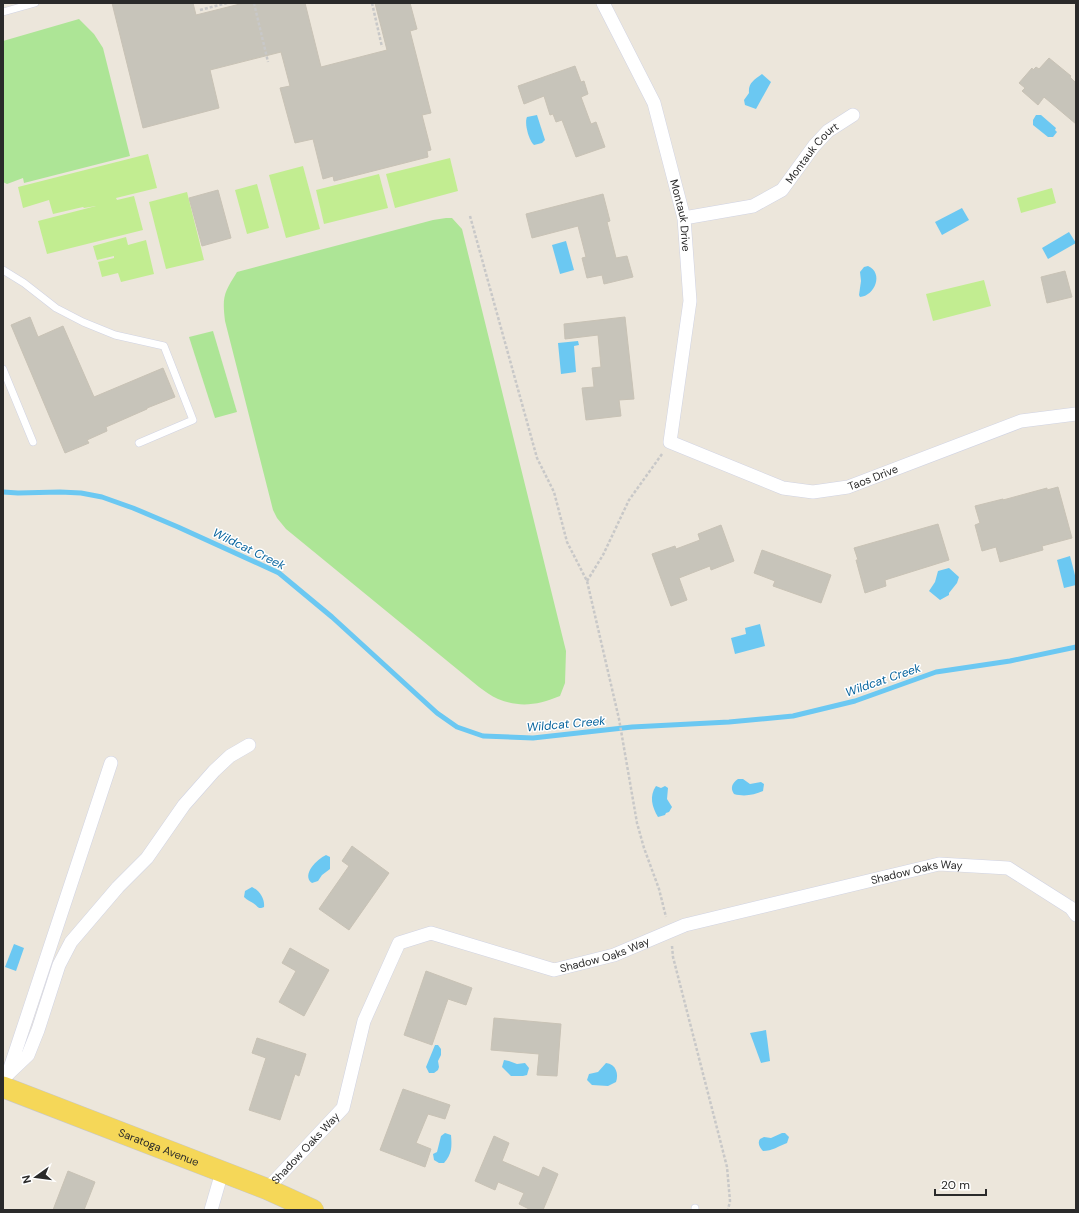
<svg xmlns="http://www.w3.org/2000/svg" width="1079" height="1213" font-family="'DM Sans',sans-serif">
	<rect width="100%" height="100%" fill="#ece6db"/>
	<g fill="#ade596">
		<path d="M79 19 94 34 103 48 130 156 24 183 23 178 7 184 3 182V41Z"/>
		<path d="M446 218H452L462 229 566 651 565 683 560 696C538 705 520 708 498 699 491 696 485 691 479 687L286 529 277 518 273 510 225 321C222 296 224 293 237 272L433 220Z"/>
		<path d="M213 331 237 412 215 418 189 337Z"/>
	</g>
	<g fill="#c2ed91">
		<path d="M148 154 157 188 116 198 117 200 134 196 143 230 47 254 38 221 96 206 84 208 83 207 53 214 49 200 23 208 18 187Z"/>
		<path d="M450 158 458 191 395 208 386 174Z"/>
		<path d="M303 166 320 229 286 238 269 175Z"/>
		<path d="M379 174 388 208 324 224 316 190Z"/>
		<path d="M257 184 269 228 247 234 235 190Z"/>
		<path d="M1052 188 1056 203 1021 213 1017 198Z"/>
		<path d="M187 192 204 260 166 269 149 202Z"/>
		<path d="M126 237 128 245 146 240 154 274 121 282 118 273 102 277 98 262 114 258V256L97 260 93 246Z"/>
		<path d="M984 280 991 306 933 321 926 294Z"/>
	</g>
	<g fill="#6bc8f2">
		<path d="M762 74 771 82 756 109 745 105 744 100 749 93C748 83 754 80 762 74Z"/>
		<path d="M537 115 545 140 542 143 534 145C529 141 524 123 527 117Z"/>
		<path d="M1036 115H1041L1056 128 1055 130 1057 132 1053 137H1048L1033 125V120Z"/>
		<path d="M962 208 969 220 942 235 935 222Z"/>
		<path d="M1069 232 1076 243 1048 259 1042 248Z"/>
		<path d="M566 241 574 270 560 274 552 245Z"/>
		<path d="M868 266C884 273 875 296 860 297L859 295 861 281 860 272 864 267Z"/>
		<path d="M578 341 579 345 574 346 576 372 561 374 558 343Z"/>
		<path d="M1070 556 1076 579V585L1064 588 1057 560Z"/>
		<path d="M949 568 959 577 957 583 949 593V595L940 600 929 591 935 582 938 571Z"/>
		<path d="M760 624 765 646 735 654 731 638 746 634 745 628Z"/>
		<path d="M738 779H743L750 784 761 782 764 784 763 791C754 795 744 797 734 794 730 788 732 783 738 779Z"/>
		<path d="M656 786 661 788 665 786 668 788 667 799 672 807 669 812 666 813 665 815 658 817C652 807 649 796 656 786Z"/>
		<path d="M326 855 330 857V869L322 875 318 881 312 883C301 875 317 859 326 855Z"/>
		<path d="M252 887C260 891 265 899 264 907 258 910 258 906 253 903 250 901 247 900 244 897L245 891Z"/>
		<path d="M14 944 24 948 16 971 5 967Z"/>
		<path d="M766 1030 770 1061 761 1063 750 1033Z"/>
		<path d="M435 1045H438L441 1049V1055L438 1061 439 1067 438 1070 434 1073H429L426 1067Z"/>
		<path d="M504 1060 509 1061 517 1064 525 1063 529 1068 527 1075 523 1076H511L502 1067Z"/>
		<path d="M606 1063C616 1064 619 1074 616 1082L608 1086 592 1085 587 1080 589 1074 598 1072Z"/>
		<path d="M445 1133 451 1135C452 1147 452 1154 444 1163H439L434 1160 433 1154 437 1152 441 1136Z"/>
		<path d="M782 1133H785L789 1137 787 1143C779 1146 772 1151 763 1151 760 1148 757 1143 760 1139L764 1137 771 1138Z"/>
	</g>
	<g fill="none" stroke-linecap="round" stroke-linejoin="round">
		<path stroke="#6bc8f2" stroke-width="5" d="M3 492 18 493 60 492 81 493 102 497 133 508 178 527 279 573 332 617 437 713 457 727 483 736 533 738 632 727 729 722 793 716 855 701 936 672 1010 661 1076 647"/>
	</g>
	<g fill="#c7c4ba" stroke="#c8c2b5">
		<path d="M112 3H193L196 15 244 3H305L321 67 387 50 375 3H410L417 29 410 31 431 113 422 115 431 150 427 151 428 157 334 181 333 176 323 179 313 139 295 143 280 88 290 86 281 52 210 70 219 108 143 128Z"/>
		<path d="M1049 58 1071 76 1070 77 1076 83V124L1044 97 1038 105 1022 91 1025 88 1019 83 1032 68 1033 70 1036 67 1039 69Z"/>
		<path d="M575 66 581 82 584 81 588 94 581 97 591 124 596 122 605 147 576 157 562 120 556 122 553 114 550 115 544 96 524 104 518 86Z"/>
		<path d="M218 190 231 238 202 246 189 198Z"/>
		<path d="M603 194 610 221 607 222 616 258 627 256 633 277 604 284 602 275 587 278 582 258 586 257 578 226 532 238 526 214Z"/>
		<path d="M1065 271 1072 297 1047 303 1041 277Z"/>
		<path d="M30 317 38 337 63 326 94 397 163 368 175 397 147 408V409L106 427 107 431 87 440 89 443 65 453 11 325Z"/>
		<path d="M625 317 634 399 619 400 621 416 586 420 582 388 594 387 592 368 601 367 598 335 565 339 564 324Z"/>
		<path d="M1058 487 1072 538 1042 546 1043 550 1000 562 996 547 982 551 975 525 980 523 975 506 1003 499V500L1047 488V490Z"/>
		<path d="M938 524 949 560 885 580 886 586 865 593 856 560H858L854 548Z"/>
		<path d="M721 525 734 561 711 570 710 566 679 578 687 600 671 606 652 554 675 546 676 549 700 540 698 534Z"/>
		<path d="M762 550 831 575 821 603 773 586 775 581 754 573Z"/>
		<path d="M352 846 389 873 349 930 319 909 349 866 342 861Z"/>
		<path d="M290 948 329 970 304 1016 279 1002 296 971 282 963Z"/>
		<path d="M426 971 472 988 466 1005 448 999 432 1045 404 1035Z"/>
		<path d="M494 1018 561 1024 557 1076 537 1075 539 1054 491 1050Z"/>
		<path d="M257 1038 306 1054 299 1076 295 1074 280 1120 249 1110 266 1058 252 1053Z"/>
		<path d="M403 1089 450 1105 445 1119 428 1114 416 1143 431 1149 425 1167 380 1150Z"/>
		<path d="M494 1136 509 1143 502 1161 539 1177 543 1167 558 1174 543 1210H531L519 1204 524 1193 498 1182 495 1190 475 1181Z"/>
		<path d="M68 1171 95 1182 84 1210H53Z"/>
	</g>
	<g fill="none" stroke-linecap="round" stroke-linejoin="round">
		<defs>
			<g id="service">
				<path d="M3 12 35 3"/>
				<path d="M3 270 24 283 56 308 83 322 115 335 164 346 193 420 139 443"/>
				<path d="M3 369 33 442"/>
				<path d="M695 1208V1210"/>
			</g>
			<g id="minor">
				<path id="s1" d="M603 3 654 103 684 218 690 301 670 442 783 488 813 492 848 487 1021 421 1076 414"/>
				<path id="s2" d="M684 218 753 206 782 190 814 146 828 131 853 115"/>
				<path d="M8 1074 28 1055 38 1030 59 965 71 942 118 887 147 858 184 805 214 771 230 756 249 745"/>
				<path d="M8 1074 111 763"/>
				<path id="s3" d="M267 1189 343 1108 364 1021 399 943 431 933 554 970 614 955 685 925 939 864 1008 868 1071 908 1076 915"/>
				<path d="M211 1210 222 1172"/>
			</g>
			<g id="primary">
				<path id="s4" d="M3 1087 267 1189 313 1210"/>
			</g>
		</defs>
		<use href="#service" stroke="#d0d3e3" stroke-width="8"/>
		<use href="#minor" stroke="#d0d3e3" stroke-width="14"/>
		<use href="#primary" stroke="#c8c8c8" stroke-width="22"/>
		<g stroke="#c8c8c8" stroke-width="2.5" stroke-dasharray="3 2" stroke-linecap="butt">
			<path d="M254 3 268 62"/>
			<path d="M372 3 382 47"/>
			<path d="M200 10 227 3"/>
			<path d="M470 216 537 458 554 492 567 542 587 581 619 719 637 823 644 848 659 889 666 917"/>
			<path d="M587 581 603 555 629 500 662 454"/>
			<path d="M672 946 673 957 727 1167 730 1201 728 1210"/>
		</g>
		<use href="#service" stroke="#fff" stroke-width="7"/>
		<use href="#minor" stroke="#fff" stroke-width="13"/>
		<use href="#primary" stroke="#f5d758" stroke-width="21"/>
	</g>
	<g text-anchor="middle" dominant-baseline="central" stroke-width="3" stroke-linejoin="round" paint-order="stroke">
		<g font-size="11" fill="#2a2a2a" stroke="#fff">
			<text stroke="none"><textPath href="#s2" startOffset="151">Montauk Court</textPath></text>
			<text stroke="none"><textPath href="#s1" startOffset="228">Montauk Drive</textPath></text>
			<text stroke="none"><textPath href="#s1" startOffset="671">Taos Drive</textPath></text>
			<text stroke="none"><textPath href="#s3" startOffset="825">Shadow Oaks Way</textPath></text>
			<text stroke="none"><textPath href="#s3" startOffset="501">Shadow Oaks Way</textPath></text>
			<text stroke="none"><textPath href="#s4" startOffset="167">Saratoga Avenue</textPath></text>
			<text stroke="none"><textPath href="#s3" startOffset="56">Shadow Oaks Way</textPath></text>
		</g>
		<g font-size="12" font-style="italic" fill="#09659e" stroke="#fff">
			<text transform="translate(249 549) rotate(26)">Wildcat Creek</text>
			<text transform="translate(883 680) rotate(-19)">Wildcat Creek</text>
			<text transform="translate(566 724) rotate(-5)">Wildcat Creek</text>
		</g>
	</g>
	<rect width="1079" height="1213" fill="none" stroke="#2a2a2a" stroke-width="8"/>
	<g transform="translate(36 1177) rotate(256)" stroke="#ffffff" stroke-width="3" paint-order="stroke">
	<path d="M0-3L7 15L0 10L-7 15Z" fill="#2a2a2a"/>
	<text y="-6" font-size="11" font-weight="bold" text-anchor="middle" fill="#2a2a2a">N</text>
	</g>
	<path d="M935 1189v6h51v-6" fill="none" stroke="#2a2a2a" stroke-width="2"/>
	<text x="941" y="1189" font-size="12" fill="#2a2a2a" stroke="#ffffff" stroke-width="3" paint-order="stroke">20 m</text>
</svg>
